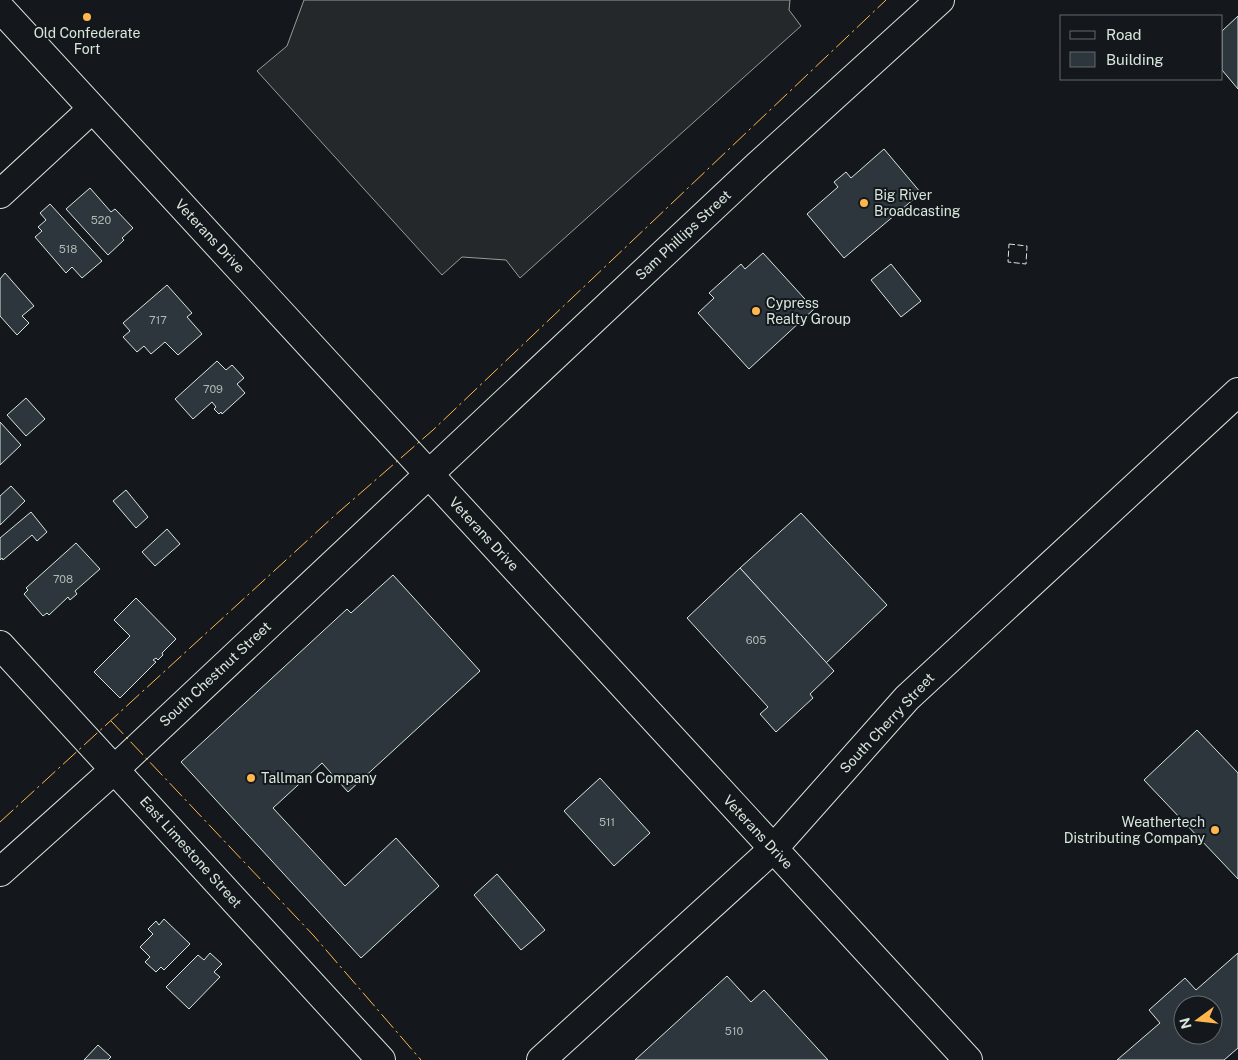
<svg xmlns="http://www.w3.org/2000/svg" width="1238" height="1060" font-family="'Public Sans',sans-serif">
	<rect width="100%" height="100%" fill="#14181c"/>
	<path fill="#24282b" stroke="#939e99" d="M304 0H790L789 10 801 26 520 278 506 260 462 257 442 275 257 71 287 46Z"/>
	<g fill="#2c363c" stroke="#d8e6dc" fill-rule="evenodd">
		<path d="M1238 16V89L1222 70V31Z"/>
		<path d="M884 149 921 193 844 258 807 214 838 187 834 182 846 172 851 178Z"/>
		<path d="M90 188 111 212 115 209 133 228 122 238 124 240 108 255 66 209Z"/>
		<path d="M50 204 102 261 82 278 72 267 66 273 35 237 42 231 38 227 46 220 40 213Z"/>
		<path d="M763 253 814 309 749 369 698 313 714 298 709 293 741 264 745 269Z"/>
		<path d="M891 264 921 301 901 317 871 280Z"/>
		<path d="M5 273 34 306 22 316 29 323 17 335 0 316V279Z"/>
		<path d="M167 285 192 313 187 317 202 334 178 355 165 342 151 354 144 346 137 352 123 337 130 331 123 323Z"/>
		<path d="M217 361 226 370 232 365 244 378 237 384 245 393 222 414 221 412 219 414 214 409 216 407 212 402 193 419 175 399Z"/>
		<path d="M26 398 45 419 26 436 7 415Z"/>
		<path d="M0 422 21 445 0 465Z"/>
		<path d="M11 486 25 501 0 525V496Z"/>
		<path d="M126 490 148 517 136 528 113 501Z"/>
		<path d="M31 512 47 532 37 541 32 535 3 560 2 558 0 560V538Z"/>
		<path d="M801 513 887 605 826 663 740 568Z"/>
		<path d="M167 529 180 544 155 566 142 552Z"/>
		<path d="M76 543 100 569 75 591 77 594 70 600 68 597 49 615 47 613 43 616 24 594 28 590 26 588Z"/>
		<path d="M740 568 834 671 810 694 813 698 776 732 760 714 768 707 687 618Z"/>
		<path d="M393 575 480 671 348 792 322 763 273 808 345 886 396 838 439 886 361 958 181 762 347 609 351 613Z"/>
		<path d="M136 598 176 639 162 653 163 655 158 660 156 658 153 660 156 662 120 698 94 672 130 636 114 620Z"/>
		<path d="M1197 730 1238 773V879L1144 780Z"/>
		<path d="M600 778 650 833 614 866 564 811Z"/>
		<path d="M497 874 545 930 521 950 474 895Z"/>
		<path d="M164 919 190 944 164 970 161 967 156 972 145 962 150 957 140 947 153 934 148 929 156 921 159 925Z"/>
		<path d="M210 953 222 964 214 972 220 977 189 1009 166 987 198 955 204 960Z"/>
		<path d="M1238 953V1048L1224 1060H1117L1160 1023 1149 1010 1185 978 1196 990ZM1183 1005H1213V1035H1183Z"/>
		<path d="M727 976 751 1002 764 990 828 1060H635Z"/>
		<path d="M98 1045 111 1057 108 1060H84Z"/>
	</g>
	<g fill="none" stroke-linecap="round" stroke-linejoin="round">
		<defs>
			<g id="minor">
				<path d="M0 194 92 109"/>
				<path d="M0 645 381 1060"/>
				<path d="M0 872 115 769 757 166 940 0"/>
				<path d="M541 1060 773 849 907 698 1238 392"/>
			</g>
			<path id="major" d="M0 8 968 1060"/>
		</defs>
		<use href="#minor" stroke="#d8e6dc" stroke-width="30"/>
		<use href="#major" stroke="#d8e6dc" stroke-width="30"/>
		<use href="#minor" stroke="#14181c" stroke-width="28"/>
		<use href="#major" stroke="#14181c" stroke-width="28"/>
		<path stroke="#d8e6dc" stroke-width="1" stroke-dasharray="6 2.5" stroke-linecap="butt" d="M1009 244 1027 246 1026 264 1008 262Z"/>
		<g stroke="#ffb74d" stroke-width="1" stroke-dasharray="18 4 2.5 4" stroke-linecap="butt">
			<path d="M111 721 314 936 421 1060"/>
			<path d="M0 822 333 517 433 430 886 0"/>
		</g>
	</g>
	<g fill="#ffb74d" stroke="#14181c" stroke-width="2">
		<circle cx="87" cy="17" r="5"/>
		<circle cx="864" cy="203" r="5"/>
		<circle cx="756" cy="311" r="5"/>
		<circle cx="251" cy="778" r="5"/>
		<circle cx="1215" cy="830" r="5"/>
	</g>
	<g text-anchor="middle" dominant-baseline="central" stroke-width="4" stroke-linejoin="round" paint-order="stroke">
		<g font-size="11" fill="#adbab4">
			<text x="101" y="220">520</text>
			<text x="68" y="249">518</text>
			<text x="158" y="320">717</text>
			<text x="213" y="389">709</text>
			<text x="63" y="579">708</text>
			<text x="756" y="640">605</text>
			<text x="607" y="822">511</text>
			<text x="734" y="1031">510</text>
		</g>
		<g font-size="14" fill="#d8e6dc" stroke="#14181c" text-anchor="start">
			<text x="87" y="33" text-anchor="middle">Old Confederate<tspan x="87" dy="16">Fort</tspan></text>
			<text x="874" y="195">Big River<tspan x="874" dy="16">Broadcasting</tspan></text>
			<text x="766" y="303">Cypress<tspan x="766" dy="16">Realty Group</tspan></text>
			<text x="261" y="778">Tallman Company</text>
			<text x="1205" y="822" text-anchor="end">Weathertech<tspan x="1205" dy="16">Distributing Company</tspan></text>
		</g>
		<g font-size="14" fill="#d8e6dc" stroke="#14181c">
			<text transform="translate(683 235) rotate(-43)">Sam Phillips Street</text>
			<text transform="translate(210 236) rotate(47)">Veterans Drive</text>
			<text transform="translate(484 534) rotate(47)">Veterans Drive</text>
			<text transform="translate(215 674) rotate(-43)">South Chestnut Street</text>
			<text transform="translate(887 723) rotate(-47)">South Cherry Street</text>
			<text transform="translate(758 832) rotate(47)">Veterans Drive</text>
			<text transform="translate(191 852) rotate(48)">East Limestone Street</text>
		</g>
	</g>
	<rect x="1060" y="15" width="162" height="65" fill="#14181c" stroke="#626a69"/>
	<rect x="1070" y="31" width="25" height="8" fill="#14181c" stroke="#626a69"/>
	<text x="1106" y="40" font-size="15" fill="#d8e6dc">Road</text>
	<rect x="1070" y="52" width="25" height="15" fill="#2c363c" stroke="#626a69"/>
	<text x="1106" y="65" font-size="15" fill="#d8e6dc">Building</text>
	<g transform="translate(1198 1020) rotate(255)"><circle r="24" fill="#14181c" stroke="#626a69"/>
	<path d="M0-4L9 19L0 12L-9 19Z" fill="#ffb74d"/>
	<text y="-8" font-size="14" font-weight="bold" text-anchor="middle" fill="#d8e6dc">N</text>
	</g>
</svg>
